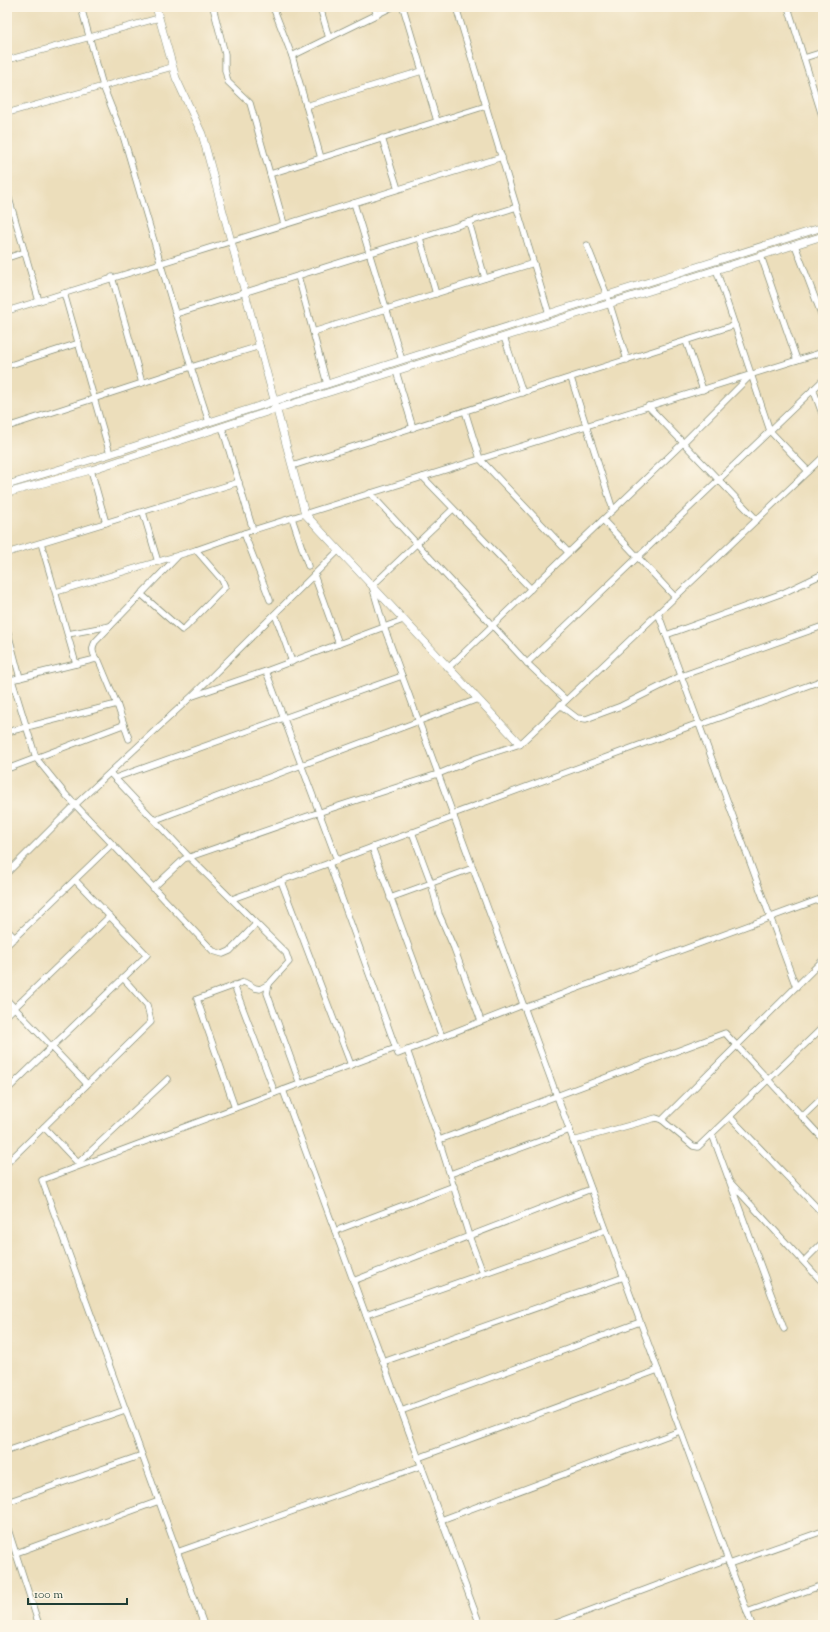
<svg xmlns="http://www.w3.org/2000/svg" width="830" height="1632" font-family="'Sorts Mill Goudy',serif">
	<rect width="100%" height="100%" fill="#fcf5e5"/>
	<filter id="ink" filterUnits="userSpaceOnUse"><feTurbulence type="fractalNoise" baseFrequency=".025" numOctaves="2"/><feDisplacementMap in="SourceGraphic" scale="8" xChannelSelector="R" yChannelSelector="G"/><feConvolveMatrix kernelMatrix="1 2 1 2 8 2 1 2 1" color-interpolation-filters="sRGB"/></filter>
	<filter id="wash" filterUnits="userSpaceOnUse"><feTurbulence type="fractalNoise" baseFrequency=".012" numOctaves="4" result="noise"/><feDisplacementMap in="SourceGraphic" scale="16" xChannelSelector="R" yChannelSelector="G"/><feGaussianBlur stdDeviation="0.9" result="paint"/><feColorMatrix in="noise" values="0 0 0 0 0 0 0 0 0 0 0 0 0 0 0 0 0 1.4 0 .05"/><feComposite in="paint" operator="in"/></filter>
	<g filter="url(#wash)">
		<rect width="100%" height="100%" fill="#ecdebb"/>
	</g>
	<g filter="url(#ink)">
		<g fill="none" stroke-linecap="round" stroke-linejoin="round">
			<defs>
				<g id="minor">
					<path d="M81 7 103 86 124 139 191 367 209 422"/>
					<path d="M213 7 225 54V70L228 82 250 103 284 224"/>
					<path d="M273 7 292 56 321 158"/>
					<path d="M320 7 329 38"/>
					<path d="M374 7 377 15"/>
					<path d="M403 7 437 121"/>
					<path d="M456 7 549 314"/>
					<path d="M788 7 823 119"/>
					<path d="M292 56 392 7"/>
					<path d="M804 58 823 52"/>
					<path d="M7 60 159 18"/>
					<path d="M306 106 422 71"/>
					<path d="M7 113 172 67"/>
					<path d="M382 138 398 189"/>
					<path d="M270 174 486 106"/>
					<path d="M8 195 39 301"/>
					<path d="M354 203 402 360"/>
					<path d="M469 222 485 278"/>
					<path d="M420 238 436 294"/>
					<path d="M587 245 607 295 627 360"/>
					<path d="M795 245 823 319"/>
					<path d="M761 256 797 360"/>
					<path d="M7 258 25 252"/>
					<path d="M716 269 770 431 808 471"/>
					<path d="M298 276 327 384"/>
					<path d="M112 277 142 383"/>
					<path d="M64 293 110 454"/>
					<path d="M7 311 502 157"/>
					<path d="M176 314 517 207"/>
					<path d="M313 332 534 263"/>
					<path d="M504 337 523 393"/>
					<path d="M686 341 703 390"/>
					<path d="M7 366 79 343"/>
					<path d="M396 371 413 428"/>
					<path d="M571 378 613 510"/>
					<path d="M813 389 823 416"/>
					<path d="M648 406 757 520"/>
					<path d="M465 411 480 459 568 552"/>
					<path d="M7 427 191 367 260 346"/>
					<path d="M222 427 253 530"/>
					<path d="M292 466 735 325"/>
					<path d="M91 470 106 523"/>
					<path d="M423 477 531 589"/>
					<path d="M370 493 527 663 566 700"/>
					<path d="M453 509 372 586 384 627 752 1625"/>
					<path d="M143 512 158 562"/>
					<path d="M292 518 308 566"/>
					<path d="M603 520 675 597"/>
					<path d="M244 533 270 600"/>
					<path d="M41 543 76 664"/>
					<path d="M7 553 239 482"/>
					<path d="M314 575 339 644"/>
					<path d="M56 592 196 550 253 530 823 352"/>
					<path d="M141 594 182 630 186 627 225 587 222 580 196 550"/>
					<path d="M658 613 796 987"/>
					<path d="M275 614 292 662"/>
					<path d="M7 629 20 678"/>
					<path d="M68 634 110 626"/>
					<path d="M666 635 783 593 823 574"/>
					<path d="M96 659C93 653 91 649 95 642L178 556"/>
					<path d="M527 663 823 380"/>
					<path d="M448 668 683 443 750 376"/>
					<path d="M266 671 337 860"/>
					<path d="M12 680 36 758 66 795 213 951 223 954 230 951 256 924"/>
					<path d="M7 681 96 659 99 661 117 704 129 739"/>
					<path d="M193 696 266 671 403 620"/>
					<path d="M560 705 577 718 586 719 621 706 681 676 823 626"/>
					<path d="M700 725 823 680"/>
					<path d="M7 732 117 704"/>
					<path d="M7 769 123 725"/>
					<path d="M110 773 189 857 286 953 289 962 269 984 267 993 300 1084"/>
					<path d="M115 778 402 676"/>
					<path d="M453 814 699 723"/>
					<path d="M155 820 478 699"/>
					<path d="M412 832 431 883 439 914 454 948 481 1021"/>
					<path d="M372 847 442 1037"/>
					<path d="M329 863 398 1054 523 1005"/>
					<path d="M7 873 75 805 192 696 339 550"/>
					<path d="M281 881 351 1065"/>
					<path d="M153 888 184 859 308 816 438 774 477 758 520 744 823 457"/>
					<path d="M390 898 473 868"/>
					<path d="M232 899 454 817"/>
					<path d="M7 930 15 938"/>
					<path d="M7 945 112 844"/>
					<path d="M234 985 275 1093"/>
					<path d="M7 1000 87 1084"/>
					<path d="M524 1008 823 898"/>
					<path d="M7 1015 110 916"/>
					<path d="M407 1050 439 1140 469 1236 483 1273"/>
					<path d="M7 1090 147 955 75 880"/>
					<path d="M283 1090 480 1625"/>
					<path d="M235 1108 197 999 244 982 255 988 260 989 269 984"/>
					<path d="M730 1117 823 1214"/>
					<path d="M802 1117 823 1097"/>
					<path d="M662 1120 823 960"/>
					<path d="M44 1127 78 1163 168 1079"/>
					<path d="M712 1134 784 1329"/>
					<path d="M439 1140 725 1033 823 1139"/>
					<path d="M573 1141 656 1118 662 1120 693 1146 698 1147 823 1027"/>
					<path d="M7 1163 151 1022 147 1005 123 978"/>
					<path d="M450 1174 570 1130"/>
					<path d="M731 1183 823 1283"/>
					<path d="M335 1231 454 1186"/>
					<path d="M804 1261 823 1242"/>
					<path d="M353 1281 591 1189"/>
					<path d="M366 1315 606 1230"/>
					<path d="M383 1362 624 1277"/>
					<path d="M401 1411 640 1322"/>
					<path d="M7 1451 125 1410"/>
					<path d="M418 1458 658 1370"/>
					<path d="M7 1502 142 1455"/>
					<path d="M7 1511V1513"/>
					<path d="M441 1520 680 1431"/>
					<path d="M7 1526 39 1625"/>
					<path d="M177 1552 421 1466"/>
					<path d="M16 1553 159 1501"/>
					<path d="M729 1564 823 1531"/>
					<path d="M747 1612 823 1585"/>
					<path d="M204 1625 42 1180 396 1048"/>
					<path d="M551 1625 727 1559"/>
				</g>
				<g id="tertiary">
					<path d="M156 7 176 78 202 134 305 514 520 744"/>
					<path d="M7 485 110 454 402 360 823 227"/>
					<path d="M7 493 91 470 276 409 823 236"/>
				</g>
			</defs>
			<use href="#minor" stroke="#868e78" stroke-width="7"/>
			<use href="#tertiary" stroke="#868e78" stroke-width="8"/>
			<use href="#minor" stroke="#fff" stroke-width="5.5"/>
			<use href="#tertiary" stroke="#fff" stroke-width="7"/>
		</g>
	</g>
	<rect width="830" height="1632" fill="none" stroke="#fcf5e5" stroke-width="24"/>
	<path d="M28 1598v6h99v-6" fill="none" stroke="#1f3d34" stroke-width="2"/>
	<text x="34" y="1598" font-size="12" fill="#1f3d34" stroke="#fcf5e5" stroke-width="3" paint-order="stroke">100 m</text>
</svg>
